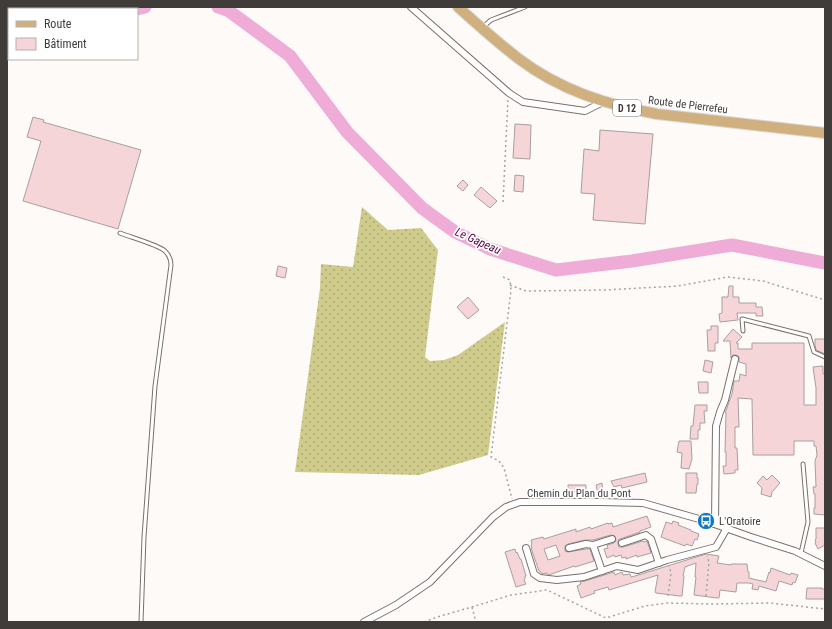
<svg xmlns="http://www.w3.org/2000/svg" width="832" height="629" font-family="'Roboto Condensed',sans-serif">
	<defs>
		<pattern id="grass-dots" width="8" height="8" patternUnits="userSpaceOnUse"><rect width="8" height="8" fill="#cecb8b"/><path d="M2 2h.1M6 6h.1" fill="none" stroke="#a9a673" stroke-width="1.8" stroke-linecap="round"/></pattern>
	</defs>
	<rect width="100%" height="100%" fill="#fefaf8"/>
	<path fill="url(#grass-dots)" d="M362 207 388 230 421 228 438 250 425 357 430 361 444 360 458 355 505 322 488 455 419 475 295 472 320 288 321 264 353 267Z"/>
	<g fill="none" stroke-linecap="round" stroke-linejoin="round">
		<g stroke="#efacd6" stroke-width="13">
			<path d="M218 7 229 11 290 56 347 132 422 208 455 232 490 249 556 270 632 261 732 245 825 263"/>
			<path d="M137 9 145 7"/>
			<path d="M7 35 9 36"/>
		</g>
	</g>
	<g fill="#f6d5d8" stroke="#aa9e9f" fill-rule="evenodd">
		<path d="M33 117 44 120 43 122 141 150 118 229 23 201 41 141 27 137Z"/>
		<path d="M515 124 531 125 530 159 513 158Z"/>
		<path d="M600 130 653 134 645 224 593 220 595 194 581 193 584 149 599 151Z"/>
		<path d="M515 175 524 176 523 192 514 191Z"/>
		<path d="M463 180 468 185 463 191 457 186Z"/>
		<path d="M481 187 497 201 490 208 474 195Z"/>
		<path d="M278 266 287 268 285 278 276 276Z"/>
		<path d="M729 286H733V297H739V303H756V307H762L763 316H756V313H737L738 320 720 322 719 314 722 313V297H728Z"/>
		<path d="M468 297 479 310 468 319 457 307Z"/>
		<path d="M711 326H718V343H715V351H708L707 330H711Z"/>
		<path d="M733 329 742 337 736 343H738V349H752V343H804V405H816V388L813 367 823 366V374H825V515L814 514V508H815V494H814L813 487H816L815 461 817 455 816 446H814V441H794V455H753L752 399 738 398 739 427H735V448H737L738 470H735V473L724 474 723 466H726V452H725L726 413H725L732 394 734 381H739L740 374 746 376V364L739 362V357L736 355H733L731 358 730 341H723Z"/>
		<path d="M815 339H825V354L816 350 815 345Z"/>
		<path d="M705 360 713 362 711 373 703 371Z"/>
		<path d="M698 382H708V393H699Z"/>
		<path d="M695 405H707V411H704L705 423H700V430H698V439H690L691 426H693Z"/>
		<path d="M679 441H691L692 459 689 469 681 468 682 453 677 452Z"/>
		<path d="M645 473 647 482 622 488 621 485 614 487 611 481Z"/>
		<path d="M686 473H697V478H698V484H697L696 493H686Z"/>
		<path d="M772 475 780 483 772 492 771 497 761 494 762 488 757 483 763 476 767 480Z"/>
		<path d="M602 483 603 493 598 494 596 485Z"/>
		<path d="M568 485H586V491L568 492Z"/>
		<path d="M647 516 651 527 640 531V532L620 539 618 540V544L619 547H623L643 541 644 542 647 541 651 553 637 557V555L626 559V557L622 558 621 555 615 557 614 555 607 558 604 549 608 548 607 545 614 543 616 540 615 536 611 535 593 540H585L568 544 565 546V551L568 552 586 549H590L594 561 575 567 574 566 549 575 547 574V573L542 574 540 571H539L531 548H532L531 545 532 544 531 540 543 537 544 539 576 529V532L590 527 591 529 608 523V524L612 523 613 527ZM556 545 560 556 548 560 544 549Z"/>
		<path d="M673 521 679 523 678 525 691 530V531L699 534 697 540 695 539 692 546 686 544 685 546 661 537 666 522 672 524Z"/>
		<path d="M816 528H825V545L818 549 815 543 816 542 815 540 816 539Z"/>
		<path d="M515 549 516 553 517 552 520 559H521L526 576H525V579L524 580 526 584 516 587 505 552Z"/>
		<path d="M706 554 719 556 717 563 731 565V564H747L748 572H749V578L766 582 769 572 770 573 771 568 790 575 791 573 798 575 795 583 793 582 792 585 779 581 776 591 759 586 758 590 752 589 753 584 749 583H737L736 592 720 590 719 598H717L694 595 696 577H695L696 563 685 567 683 576H684L682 596H680L656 593 655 592 658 575 609 590 608 587 594 591 595 593 581 598 577 586 581 584 580 582 585 581 614 572 615 575 622 572 623 575 630 574 631 577 635 576Z"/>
		<path d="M807 588H822V589H825V599H806Z"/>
	</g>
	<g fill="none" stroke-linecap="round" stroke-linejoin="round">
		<defs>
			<g id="service">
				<path d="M483 27 491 20 525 7"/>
				<path d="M120 233C130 237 159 245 165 251 169 255 171 260 171 265L155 386 144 537 141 622"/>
				<path d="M743 331 742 319 809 336 814 352 825 357"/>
				<path d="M801 553 808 522 803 464"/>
			</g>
			<g id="minor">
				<path d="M411 7 509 93 523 102 585 111 603 102"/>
				<path d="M715 524 716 426 720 412 725 400 735 359"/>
				<path d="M622 543 646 535 651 539 659 563"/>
				<path d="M526 548 534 574 540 578 557 580 584 577 617 566 638 570 667 560 716 547 727 528"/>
				<path d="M569 548 586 544 593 545"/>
				<path d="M602 571 593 545 612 539"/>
				<path d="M364 622 396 605 430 582 493 517 506 507 520 502H601L643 503 706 521 751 537 795 551 825 566"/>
			</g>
			<path id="primary" d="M458 7C478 25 498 43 519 59 560 90 607 105 657 114L825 133"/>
		</defs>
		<use href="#service" stroke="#7a706c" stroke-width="5"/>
		<use href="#minor" stroke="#7a706c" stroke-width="8"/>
		<use href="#primary" stroke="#d9d8d8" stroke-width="12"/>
		<g stroke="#a7a3a1" stroke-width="1.5" stroke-dasharray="2 3" stroke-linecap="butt">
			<path d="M503 202 508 99"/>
			<path d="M503 277 510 280 511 290 491 457 499 461 504 468 512 499"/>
			<path d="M510 285 526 291 604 290 678 286 728 277 763 281 825 300"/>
			<path d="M668 596 671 573 669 566"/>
			<path d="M706 596 709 562 707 556"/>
			<path d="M472 607 476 622"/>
			<path d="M424 622 437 617 472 607 511 595 547 590 606 618 645 606 667 603 712 604 770 603 825 609"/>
		</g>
		<use href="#service" stroke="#fff" stroke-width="3"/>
		<use href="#minor" stroke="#fff" stroke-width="6"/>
		<use href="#primary" stroke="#d0b07f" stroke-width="10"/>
	</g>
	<defs>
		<symbol id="bus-disc" viewBox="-11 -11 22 22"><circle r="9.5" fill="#0f78c3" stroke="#fff"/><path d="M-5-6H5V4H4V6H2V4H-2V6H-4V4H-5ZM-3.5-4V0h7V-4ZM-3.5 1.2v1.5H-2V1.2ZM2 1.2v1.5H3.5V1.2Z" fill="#fff"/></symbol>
	</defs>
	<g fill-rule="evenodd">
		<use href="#bus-disc" x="696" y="511" width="20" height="20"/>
	</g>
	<g text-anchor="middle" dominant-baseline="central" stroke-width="3.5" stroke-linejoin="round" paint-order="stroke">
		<rect fill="#fff" stroke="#797675" stroke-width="1" x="613" y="100" width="28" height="16" rx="3"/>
		<g font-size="10" font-weight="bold" fill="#403c3a">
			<text x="627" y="108">D 12</text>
		</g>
		<g font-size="11" fill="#403c3a" stroke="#fff">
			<text transform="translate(688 105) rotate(7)">Route de Pierrefeu</text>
			<text x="579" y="493">Chemin du Plan du Pont</text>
		</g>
		<g font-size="11" fill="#403c3a" stroke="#fff" text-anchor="start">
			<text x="719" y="521">L'Oratoire</text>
		</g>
		<g font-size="12" font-style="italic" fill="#540641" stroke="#fff">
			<text transform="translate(478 241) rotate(24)">Le Gapeau</text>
		</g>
	</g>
	<rect width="832" height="629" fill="none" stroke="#403c3a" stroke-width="16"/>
	<rect x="8" y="8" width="130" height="52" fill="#ffffff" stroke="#b3b1b0"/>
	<rect x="16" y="21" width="20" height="6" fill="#d0b07f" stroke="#b3b1b0"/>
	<text x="44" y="28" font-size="12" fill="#403c3a">Route</text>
	<rect x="16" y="38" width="20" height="12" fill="#f6d5d8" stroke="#b3b1b0"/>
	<text x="44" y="48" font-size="12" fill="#403c3a">Bâtiment</text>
</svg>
